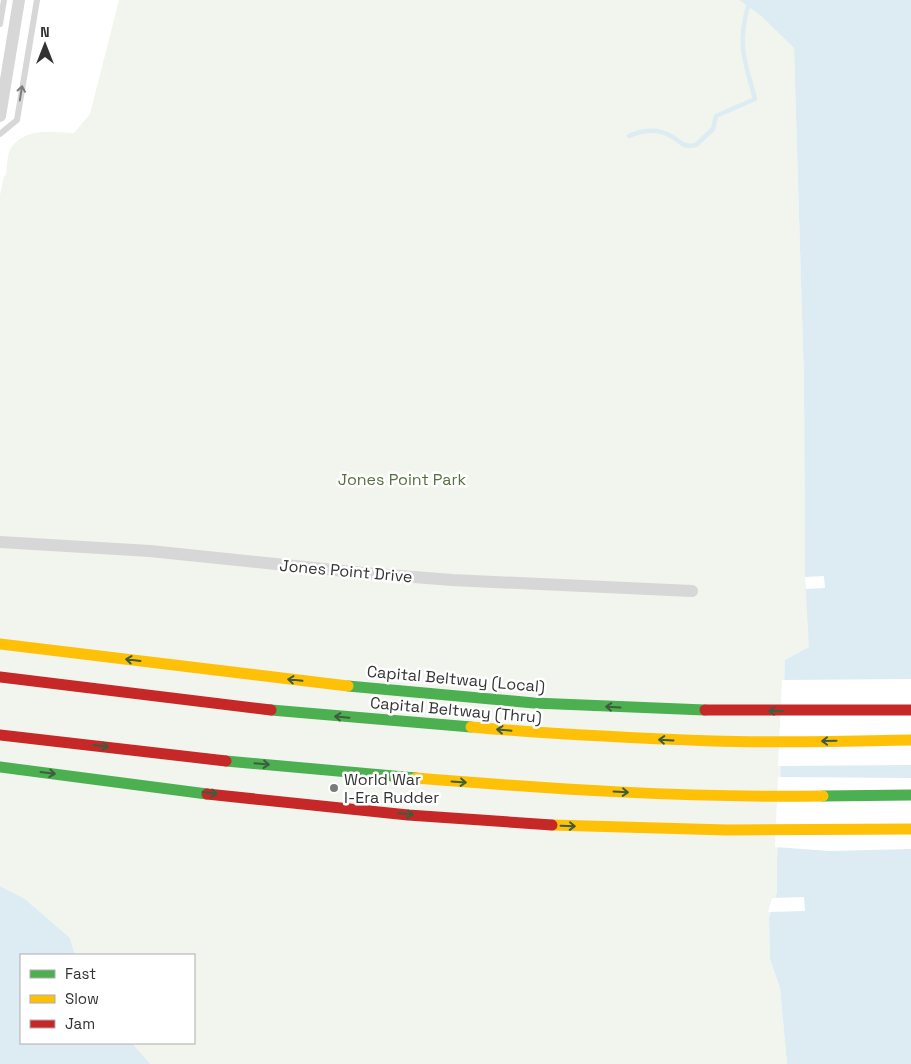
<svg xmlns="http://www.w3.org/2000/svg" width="911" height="1064" font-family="'Space Grotesk',sans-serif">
	<rect width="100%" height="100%" fill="#fff"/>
	<path fill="#f1f5ed" d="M119 0H739L761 16 794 48 804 381 805 577 810 647 785 660 777 860V892L769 918 770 959 780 988 787 1064H150L132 1043H194V955H75L70 938 25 899 0 886V195L4 176 6 175C7 168 7 154 11 148 26 127 52 132 74 133L90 114Z"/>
	<g fill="#ddebf3">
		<path d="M739 0H911V1064H787L780 988 770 959 769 918 777 892V860L785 660 809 647 805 577 804 381 794 48 761 16Z"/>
		<path d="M0 886 25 899 70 938 75 955H21V1043H132L150 1064H0Z"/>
	</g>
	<g fill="#fff">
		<path d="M824 576 825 588 806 589 805 577Z"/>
		<path d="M911 679V765L778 766 782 680Z"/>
		<path d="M778 777 911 778V849L829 851 775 847Z"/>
		<path d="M804 897 805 911 768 912 772 898Z"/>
	</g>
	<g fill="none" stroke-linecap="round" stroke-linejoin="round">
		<path stroke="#ddebf3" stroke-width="4.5" d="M629 136C642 130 658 128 671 136 682 142 682 148 696 145L713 129 716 116 755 99C745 61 737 46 748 6"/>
		<g stroke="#d7d7d7" stroke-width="6">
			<path d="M0 24 4 0"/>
			<path d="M0 134 17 120 37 0"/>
		</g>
		<g stroke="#d7d7d7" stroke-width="12">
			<path d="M0 116 19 0"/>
			<path d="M0 542 150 551 363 573 452 580 692 591"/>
		</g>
		<g stroke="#4caf50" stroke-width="11">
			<path d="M348 686 534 703 705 710"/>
			<path d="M271 710 471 727"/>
			<path d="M226 761 416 778"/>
			<path d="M0 767 207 794"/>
			<path d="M823 796 911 795"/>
		</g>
		<g stroke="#ffc107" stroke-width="11">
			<path d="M0 644 348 686"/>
			<path d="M471 727C551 734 632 738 713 741 779 743 845 741 911 740"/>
			<path d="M416 778C551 789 687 798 823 796"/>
			<path d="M552 825 727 830 911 829"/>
		</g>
		<g stroke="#c62828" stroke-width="11">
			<path d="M0 677 271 710"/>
			<path d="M705 710H911"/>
			<path d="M0 735 226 761"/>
			<path d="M207 794 408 815 552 825"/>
		</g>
	</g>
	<defs><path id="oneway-shaft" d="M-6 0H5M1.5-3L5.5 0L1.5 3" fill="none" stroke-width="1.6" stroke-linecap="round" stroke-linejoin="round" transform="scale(1.25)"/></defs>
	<use stroke="#7d7d7d" href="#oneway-shaft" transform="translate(21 93) rotate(-81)"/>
	<g stroke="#3c5e3d">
		<use href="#oneway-shaft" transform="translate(133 660) rotate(-173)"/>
		<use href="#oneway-shaft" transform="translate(295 680) rotate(-174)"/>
		<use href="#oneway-shaft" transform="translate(613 707) rotate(-177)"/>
		<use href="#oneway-shaft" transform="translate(776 711) rotate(180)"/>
		<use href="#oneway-shaft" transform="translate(342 717) rotate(-175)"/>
		<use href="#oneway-shaft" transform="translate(504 730) rotate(-175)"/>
		<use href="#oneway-shaft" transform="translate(666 740) rotate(-177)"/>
		<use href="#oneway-shaft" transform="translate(829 741) rotate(179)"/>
		<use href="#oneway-shaft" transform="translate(101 746) rotate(7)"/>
		<use href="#oneway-shaft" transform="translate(262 764) rotate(5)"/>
		<use href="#oneway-shaft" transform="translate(48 773) rotate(7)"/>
		<use href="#oneway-shaft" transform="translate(459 782) rotate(4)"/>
		<use href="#oneway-shaft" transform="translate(621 792) rotate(3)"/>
		<use href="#oneway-shaft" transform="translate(210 793) rotate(7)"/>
		<use href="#oneway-shaft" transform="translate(406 814) rotate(5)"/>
		<use href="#oneway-shaft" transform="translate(568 826) rotate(2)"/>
	</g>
	<circle fill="#7a7a7a" stroke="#fff" stroke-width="2" cx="334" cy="788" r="5"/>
	<g text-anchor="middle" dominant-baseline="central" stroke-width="5" stroke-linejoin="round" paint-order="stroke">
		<g font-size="16" fill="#56703f" stroke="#fff">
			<text x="402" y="479">Jones Point Park</text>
		</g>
		<g font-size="16" fill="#333" stroke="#fff">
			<text transform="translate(346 571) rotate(5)">Jones Point Drive</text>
			<text transform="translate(456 679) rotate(5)">Capital Beltway (Local)</text>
			<text transform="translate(456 710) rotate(5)">Capital Beltway (Thru)</text>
		</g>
		<g font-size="16" fill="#333" stroke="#fff" text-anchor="start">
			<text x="344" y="779">World War<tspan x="344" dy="18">I-Era Rudder</tspan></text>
		</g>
	</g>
	<rect x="20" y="954" width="175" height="90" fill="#ffffff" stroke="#adadad"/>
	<rect x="30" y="970" width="25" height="8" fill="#4caf50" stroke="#adadad"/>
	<text x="65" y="979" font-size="15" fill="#333333">Fast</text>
	<rect x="30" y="995" width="25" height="8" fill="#ffc107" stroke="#adadad"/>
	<text x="65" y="1004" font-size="15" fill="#333333">Slow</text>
	<rect x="30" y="1020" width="25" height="8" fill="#c62828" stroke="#adadad"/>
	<text x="65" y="1029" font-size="15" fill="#333333">Jam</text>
	<g transform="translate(45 45)" stroke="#ffffff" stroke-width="4" paint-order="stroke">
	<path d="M0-4L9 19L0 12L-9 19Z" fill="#333333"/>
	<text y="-8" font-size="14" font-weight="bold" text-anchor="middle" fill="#333333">N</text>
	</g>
</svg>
